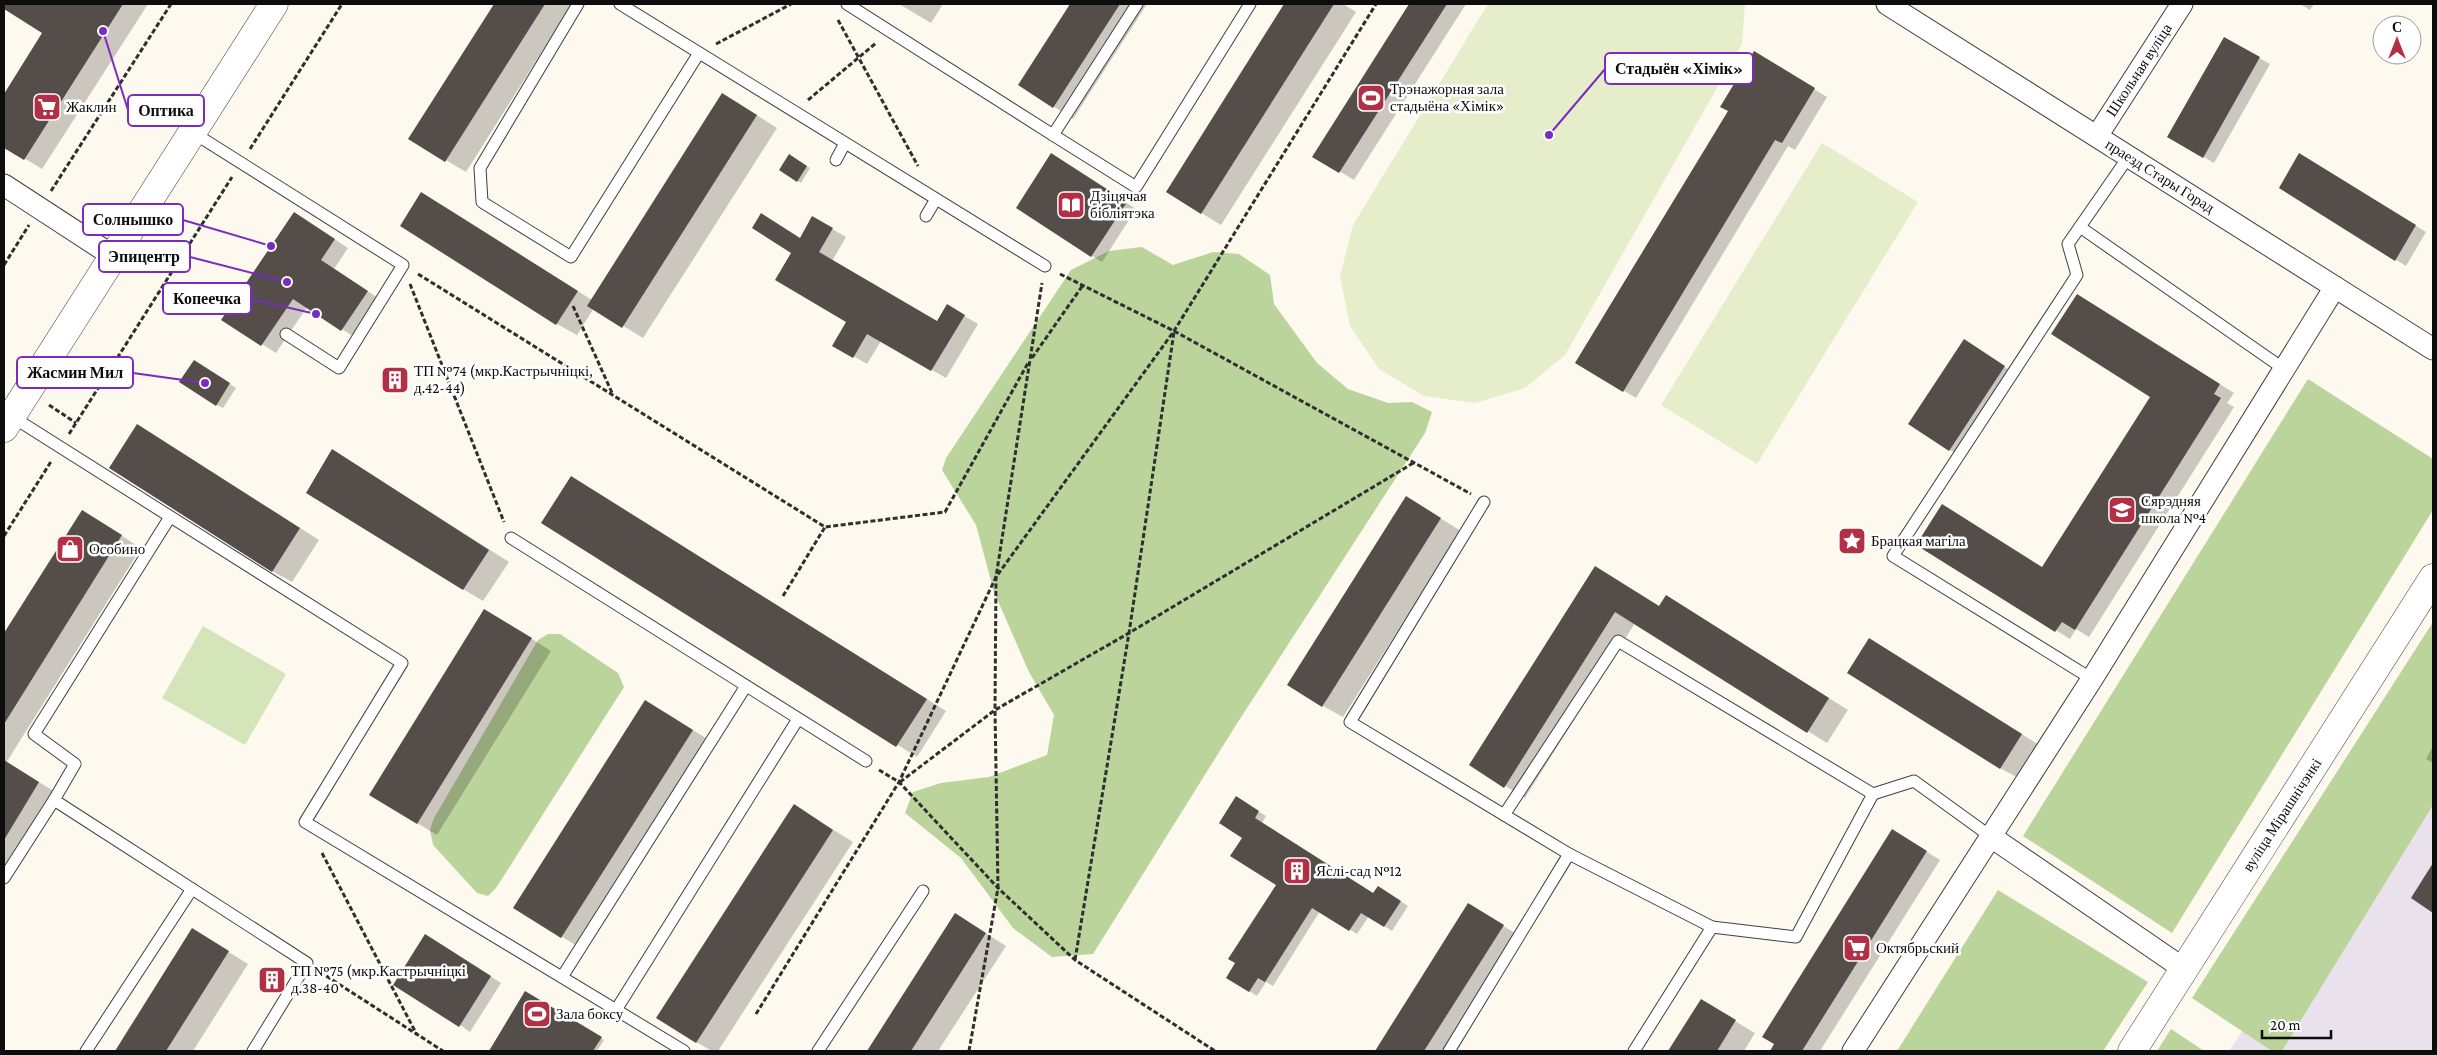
<svg xmlns="http://www.w3.org/2000/svg" width="2437" height="1055" font-family="'Crimson Pro',serif">
	<rect width="100%" height="100%" fill="#fef9ee"/>
	<path fill="#e9e1eb" d="M2433 743V1051H2229L2424 759Z"/>
	<path fill="#d5e5ba" d="M203 626 286 674 245 745 162 698Z"/>
	<g fill="#bbd49b">
		<path d="M1142 247 1173 265 1213 252 1239 254 1270 275 1274 304 1317 363 1348 389 1388 403 1412 402 1432 412 1425 433 1236 725 1093 954 1052 957 1013 928 961 858 905 813 913 792 941 783 989 777 1047 755 1054 715 1029 672 994 592 976 525 942 470 946 458 1071 270 1109 251Z"/>
		<path d="M2308 379 2433 459V510L2172 933 2023 836Z"/>
		<path d="M2433 622V805L2282 1051H2272L2192 998Z"/>
		<path d="M548 634H560L618 673 624 687 496 888 488 896 477 893 433 845 430 830 434 818 538 640Z"/>
		<path d="M1998 890 2148 982 2103 1051H1897Z"/>
		<path d="M2171 1029 2204 1051H2157Z"/>
	</g>
	<g fill="#e5edcb">
		<path d="M1488 4H1745L1742 44 1565 355 1525 388 1475 403 1424 396 1379 369 1350 326 1340 276 1353 225Z"/>
		<path d="M1822 143 1918 202 1757 464 1661 405Z"/>
	</g>
	<g fill="#0003">
		<path d="M4 4H148L42 169 4 146V96L44 33 4 8Z"/>
		<path d="M495 4H572L466 172 410 139Z"/>
		<path d="M899 4H943L931 23Z"/>
		<path d="M1072 4H1147L1073 119 1020 85Z"/>
		<path d="M1286 4H1343L1356 12 1221 225 1167 192Z"/>
		<path d="M1410 4H1466L1354 180 1314 156Z"/>
		<path d="M2300 4H2314L2310 10Z"/>
		<path d="M2224 39 2270 64 2214 163 2169 137Z"/>
		<path d="M1767 60 1827 97 1795 150 1788 146 1636 398 1576 362Z"/>
		<path d="M723 94 777 128 643 338 594 308 577 335 557 324 442 205 592 300Z"/>
		<path d="M790 156 810 168 801 183 781 170Z"/>
		<path d="M1062 161 1136 209 1102 262 1092 256Z"/>
		<path d="M2310 161 2426 232 2406 266 2280 187Z"/>
		<path d="M813 218 846 237 832 261 938 322 947 306 978 324 946 378 881 341 867 364 834 345 848 321 800 239Z"/>
		<path d="M308 222 348 248 334 269 381 300 356 338 307 307 276 353 223 319Z"/>
		<path d="M2091 303 2234 393 2227 403 2234 407 2089 637 2076 629 2070 639 1918 545 2043 568 2152 396Z"/>
		<path d="M1975 347 2014 373 1960 456 1950 450Z"/>
		<path d="M201 365 236 388 223 408 217 405Z"/>
		<path d="M138 425 319 540 292 582 272 571Z"/>
		<path d="M352 462 509 562 483 601 463 589Z"/>
		<path d="M591 489 946 711 917 757 542 523Z"/>
		<path d="M1427 510 1461 531 1343 717 1323 706Z"/>
		<path d="M82 511 141 548 6 763 59 794 4 883V636Z"/>
		<path d="M1595 568 1660 607 1686 608 1848 710 1827 743 1635 623 1525 798 1471 765Z"/>
		<path d="M505 622 551 651 437 835 417 823Z"/>
		<path d="M1889 651 2041 746 2020 779 2000 768Z"/>
		<path d="M666 713 712 742 582 949 515 908Z"/>
		<path d="M2433 746V763L2426 759Z"/>
		<path d="M1244 803 1266 816 1262 823 1374 894 1386 892 1408 906 1392 931 1369 916 1357 934 1320 911 1273 986 1266 982 1257 996 1249 991 1278 885 1244 837Z"/>
		<path d="M814 818 853 842 718 1051H712L696 1042Z"/>
		<path d="M1906 839 1940 860 1820 1051H1772Z"/>
		<path d="M1469 905 1523 938 1451 1051H1376Z"/>
		<path d="M955 914 1006 946 938 1051H868Z"/>
		<path d="M193 930 248 964 193 1051H116Z"/>
		<path d="M436 941 501 983 470 1032 460 1025Z"/>
		<path d="M526 993 604 1040 597 1051H503L493 1046Z"/>
		<path d="M1701 1001 1755 1033 1744 1051H1670Z"/>
	</g>
	<g fill="#544d4a">
		<path d="M4 4H123L24 160 4 148V94L42 33 4 9Z"/>
		<path d="M494 4H545L445 162 408 139Z"/>
		<path d="M1070 4H1120L1053 108 1018 85Z"/>
		<path d="M1284 4H1334L1201 214 1166 192Z"/>
		<path d="M1409 4H1447L1339 173 1312 157Z"/>
		<path d="M2224 37 2260 57 2203 158 2167 137Z"/>
		<path d="M1754 51 1815 88 1782 143 1775 140 1623 392 1575 363 1728 111 1720 107Z"/>
		<path d="M722 93 757 115 622 328 587 306Z"/>
		<path d="M1051 153 1127 202 1091 257 1016 208Z"/>
		<path d="M2299 153 2416 225 2395 261 2279 188Z"/>
		<path d="M789 154 807 166 797 182 779 170Z"/>
		<path d="M421 192 578 291 556 325 400 226Z"/>
		<path d="M294 212 335 239 321 260 368 291 341 331 293 299 261 346 221 320Z"/>
		<path d="M761 213 800 238 812 216 833 228 819 252 937 321 947 304 965 315 931 371 867 334 853 358 832 346 846 322 775 280 791 253 752 228Z"/>
		<path d="M2077 294 2220 384 2214 394 2221 398 2075 630 2062 622 2055 632 1916 545 1942 504 2042 567 2150 397 2051 334Z"/>
		<path d="M1964 339 2005 366 1949 451 1908 424Z"/>
		<path d="M194 360 230 383 216 406 179 382Z"/>
		<path d="M137 424 300 528 272 572 109 468Z"/>
		<path d="M332 449 489 550 463 590 306 493Z"/>
		<path d="M571 476 927 699 896 747 541 523Z"/>
		<path d="M1406 496 1441 518 1322 707 1287 685Z"/>
		<path d="M82 510 122 535 4 724V633Z"/>
		<path d="M1595 566 1659 606 1666 595 1829 698 1807 733 1615 612 1504 788 1469 765Z"/>
		<path d="M484 609 532 638 417 824 369 795Z"/>
		<path d="M1869 638 2022 734 2000 769 1847 673Z"/>
		<path d="M645 700 693 730 561 938 513 908Z"/>
		<path d="M4 760 39 782 4 840Z"/>
		<path d="M1236 796 1259 811 1255 818 1373 893 1378 886 1401 901 1384 927 1361 913 1349 931 1312 908 1265 982 1258 978 1249 992 1226 978 1235 963 1228 959 1276 885 1230 856 1242 838 1219 823Z"/>
		<path d="M794 804 833 830 696 1043 656 1018Z"/>
		<path d="M1892 829 1927 851 1802 1051H1770L1774 1044 1762 1037Z"/>
		<path d="M2433 863V913L2411 898Z"/>
		<path d="M1468 903 1504 925 1424 1051H1375Z"/>
		<path d="M955 913 986 933 911 1051H867Z"/>
		<path d="M192 928 229 951 166 1051H115Z"/>
		<path d="M425 934 491 976 459 1027 393 985Z"/>
		<path d="M525 991 602 1037 593 1051H489Z"/>
		<path d="M1701 999 1736 1020 1717 1051H1668Z"/>
	</g>
	<g fill="none" stroke-linecap="round" stroke-linejoin="round">
		<defs>
			<g id="service">
				<path d="M578 4 480 168 482 202 571 257 699 53"/>
				<path d="M620 4 1045 266"/>
				<path d="M847 4 1053 135 1137 4"/>
				<path d="M192 132 403 265 339 368 286 334"/>
				<path d="M1053 135 1136 187 1250 4"/>
				<path d="M836 160 845 143"/>
				<path d="M926 216 936 199"/>
				<path d="M2080 227 2284 369"/>
				<path d="M11 416 402 663 305 822 684 1051"/>
				<path d="M170 517 34 734 75 764 54 800 307 963 253 1051"/>
				<path d="M511 538 866 761"/>
				<path d="M2092 679 1893 556 2077 275 2068 244 2129 156"/>
				<path d="M1873 794 1914 781 1990 836"/>
				<path d="M1504 815 1618 641 1873 794 1796 937 1712 927"/>
				<path d="M1569 854 1712 927 1634 1051"/>
				<path d="M4 878 54 800"/>
				<path d="M562 977 746 686"/>
				<path d="M616 1010 798 719"/>
				<path d="M86 1051 192 889"/>
				<path d="M818 1051 923 891"/>
				<path d="M1449 1051 1569 854 1350 722 1484 502"/>
			</g>
			<g id="minor">
				<path d="M1887 4 2433 349"/>
				<path d="M2097 136 2182 4"/>
				<path d="M4 185 113 256"/>
				<path d="M1990 836 2184 969"/>
				<path d="M1853 1051 2092 679 2335 287"/>
			</g>
			<g id="tertiary">
				<path d="M4 428 274 4"/>
				<path d="M2132 1051 2433 578"/>
			</g>
		</defs>
		<use href="#service" stroke="#404040" stroke-width="13"/>
		<use href="#minor" stroke="#404040" stroke-width="23"/>
		<use href="#tertiary" stroke="#404040" stroke-width="29"/>
		<g stroke="#2f2f2f" stroke-width="3" stroke-dasharray="5 2.5" stroke-linecap="butt">
			<path d="M838 20 918 166"/>
			<path d="M716 44 791 4"/>
			<path d="M808 100 876 43"/>
			<path d="M250 149 342 4"/>
			<path d="M51 191 171 4"/>
			<path d="M4 265 29 225"/>
			<path d="M418 274 825 527 945 512 1028 363"/>
			<path d="M1060 274 1174 331 1471 494"/>
			<path d="M410 284 504 522"/>
			<path d="M573 306 613 395"/>
			<path d="M1032 358 1083 285"/>
			<path d="M49 405 76 423"/>
			<path d="M69 434 232 177"/>
			<path d="M4 536 52 460"/>
			<path d="M783 596 825 527"/>
			<path d="M879 770 899 782 998 888 1075 960 1215 1051"/>
			<path d="M900 782 995 710 1129 633 1415 462"/>
			<path d="M322 853 417 1035"/>
			<path d="M1075 960 1129 633 1174 332"/>
			<path d="M320 972 443 1051"/>
			<path d="M756 1014 899 782 996 577 1174 331 1376 4"/>
			<path d="M969 1051 998 888 995 710 996 577 1042 283"/>
		</g>
		<use href="#service" stroke="#fff" stroke-width="11"/>
		<use href="#minor" stroke="#fff" stroke-width="21"/>
		<use href="#tertiary" stroke="#fff" stroke-width="28"/>
	</g>
	<defs>
		<symbol id="stadium-square" viewBox="-11 -11 22 22"><rect x="-9" y="-9" width="18" height="18" rx="4" fill="#b13045" stroke="#fff"/><path d="M0-5a6.5 5 0 1 0 0 10a6.5 5 0 1 0 0-10ZM-3.5-1.8h7v3.6h-7Z" fill="#fff"/></symbol>
		<symbol id="supermarket-square" viewBox="-11 -11 22 22"><rect x="-9" y="-9" width="18" height="18" rx="4" fill="#b13045" stroke="#fff"/><path d="M-6-5.5h2.5l.6 2H6L4.5 2H-2.5L-4.4-4H-6ZM-1.5 3.2a1.3 1.3 0 1 0 .1 0ZM3 3.2a1.3 1.3 0 1 0 .1 0Z" fill="#fff"/></symbol>
		<symbol id="library-square" viewBox="-11 -11 22 22"><rect x="-9" y="-9" width="18" height="18" rx="4" fill="#b13045" stroke="#fff"/><path d="M-6-4Q-3-5.5-.7-3.5V5Q-3 3-6 4ZM6-4Q3-5.5 .7-3.5V5Q3 3 6 4Z" fill="#fff"/></symbol>
		<symbol id="building-square" viewBox="-11 -11 22 22"><rect x="-9" y="-9" width="18" height="18" rx="4" fill="#b13045" stroke="#fff"/><path d="M-4-6H4V6H1V3H-1V6H-4ZM-2.5-4.3h1.7v1.8h-1.7ZM.8-4.3h1.7v1.8H.8ZM-2.5-1h1.7V.8h-1.7ZM.8-1h1.7V.8H.8Z" fill="#fff"/></symbol>
		<symbol id="school-square" viewBox="-11 -11 22 22"><rect x="-9" y="-9" width="18" height="18" rx="4" fill="#b13045" stroke="#fff"/><path d="M0-5L7-2L0 1L-7-2ZM-4 1L0 2.5L4 1V4Q0 6-4 4Z" fill="#fff"/></symbol>
		<symbol id="sight-square" viewBox="-11 -11 22 22"><rect x="-9" y="-9" width="18" height="18" rx="4" fill="#b13045" stroke="#fff"/><path d="M0-6L1.8-2.2L6-1.7L2.9 1.2L3.7 5.4L0 3.3L-3.7 5.4L-2.9 1.2L-6-1.7L-1.8-2.2Z" fill="#fff"/></symbol>
		<symbol id="shop-square" viewBox="-11 -11 22 22"><rect x="-9" y="-9" width="18" height="18" rx="4" fill="#b13045" stroke="#fff"/><path d="M-5-2.5h2.3a2.7 3.5 0 0 1 5.4 0H5L5.5 6h-11ZM-1.5-2.5h3a1.5 2.3 0 0 0-3 0Z" fill="#fff"/></symbol>
	</defs>
	<g fill-rule="evenodd">
		<use href="#stadium-square" x="1355" y="82" width="32" height="32"/>
		<use href="#supermarket-square" x="31" y="91" width="32" height="32"/>
		<use href="#library-square" x="1055" y="189" width="32" height="32"/>
		<use href="#building-square" x="379" y="364" width="32" height="32"/>
		<use href="#school-square" x="2106" y="494" width="32" height="32"/>
		<use href="#sight-square" x="1836" y="525" width="32" height="32"/>
		<use href="#shop-square" x="54" y="533" width="32" height="32"/>
		<use href="#building-square" x="1281" y="855" width="32" height="32"/>
		<use href="#supermarket-square" x="1841" y="932" width="32" height="32"/>
		<use href="#building-square" x="256" y="964" width="32" height="32"/>
		<use href="#stadium-square" x="521" y="998" width="32" height="32"/>
	</g>
	<g text-anchor="middle" dominant-baseline="central" stroke-width="5" stroke-linejoin="round" paint-order="stroke">
		<g font-size="15" fill="#0d0d0d" stroke="#fff">
			<text transform="translate(2139 70) rotate(-57)">Школьная вуліца</text>
			<text transform="translate(2160 176) rotate(32)">праезд Стары Горад</text>
			<text transform="translate(2282 815) rotate(-57)">вуліца Мірашнічэнкі</text>
		</g>
		<g font-size="15" fill="#0d0d0d" stroke="#fff" text-anchor="start">
			<text x="1390" y="89">Трэнажорная зала<tspan x="1390" dy="17">стадыёна «Хімік»</tspan></text>
			<text x="66" y="107">Жаклин</text>
			<text x="1090" y="196">Дзіцячая<tspan x="1090" dy="17">бібліятэка</tspan></text>
			<text x="414" y="371">ТП №74 (мкр.Кастрычніцкі,<tspan x="414" dy="17">д.42-44)</tspan></text>
			<text x="2141" y="501">Сярэдняя<tspan x="2141" dy="17">школа №4</tspan></text>
			<text x="1871" y="541">Брацкая магіла</text>
			<text x="89" y="549">Особино</text>
			<text x="1316" y="871">Яслі-сад №12</text>
			<text x="1876" y="948">Октябрьский</text>
			<text x="291" y="971">ТП №75 (мкр.Кастрычніцкі<tspan x="291" dy="17">д.38-40</tspan></text>
			<text x="556" y="1014">Зала боксу</text>
		</g>
	</g>
	<path fill="none" stroke="#7b2cbf" stroke-width="2" d="M1549 135L1605 69M103 31L128 110M271 246L183 220M287 282L190 257M316 314L251 299M205 383L133 373"/>
	<g fill="#7b2cbf" stroke="#fff" stroke-width="2">
		<circle cx="1549" cy="135" r="5"/>
		<circle cx="103" cy="31" r="5"/>
		<circle cx="271" cy="246" r="5"/>
		<circle cx="287" cy="282" r="5"/>
		<circle cx="316" cy="314" r="5"/>
		<circle cx="205" cy="383" r="5"/>
	</g>
	<g fill="#fff" stroke="#7b2cbf" stroke-width="2">
		<rect x="1605" y="53" width="148" height="31" rx="5"/>
		<rect x="128" y="95" width="76" height="31" rx="5"/>
		<rect x="83" y="204" width="100" height="31" rx="5"/>
		<rect x="99" y="241" width="91" height="31" rx="5"/>
		<rect x="163" y="283" width="88" height="31" rx="5"/>
		<rect x="17" y="357" width="116" height="31" rx="5"/>
	</g>
	<g font-size="16" text-anchor="middle" font-weight="bold" fill="#0d0d0d">
		<text x="1679" y="74">Стадыён «Хімік»</text>
		<text x="166" y="116">Оптика</text>
		<text x="133" y="225">Солнышко</text>
		<text x="144" y="262">Эпицентр</text>
		<text x="207" y="304">Копеечка</text>
		<text x="75" y="378">Жасмин Мил</text>
	</g>
	<rect width="2437" height="1055" fill="none" stroke="#0d0d0d" stroke-width="10"/>
	<g transform="translate(2397 40)"><circle r="24" fill="#ffffff" stroke="#9e9e9e"/>
	<path d="M0-4L9 19L0 12L-9 19Z" fill="#b13045"/>
	<text y="-8" font-size="14" font-weight="bold" text-anchor="middle" fill="#0d0d0d">С</text>
	</g>
	<path d="M2262 1030v8h69v-8" fill="none" stroke="#0d0d0d" stroke-width="2.5"/>
	<text x="2270" y="1030" font-size="15" fill="#0d0d0d" stroke="#ffffff" stroke-width="4" paint-order="stroke">20 m</text>
</svg>
